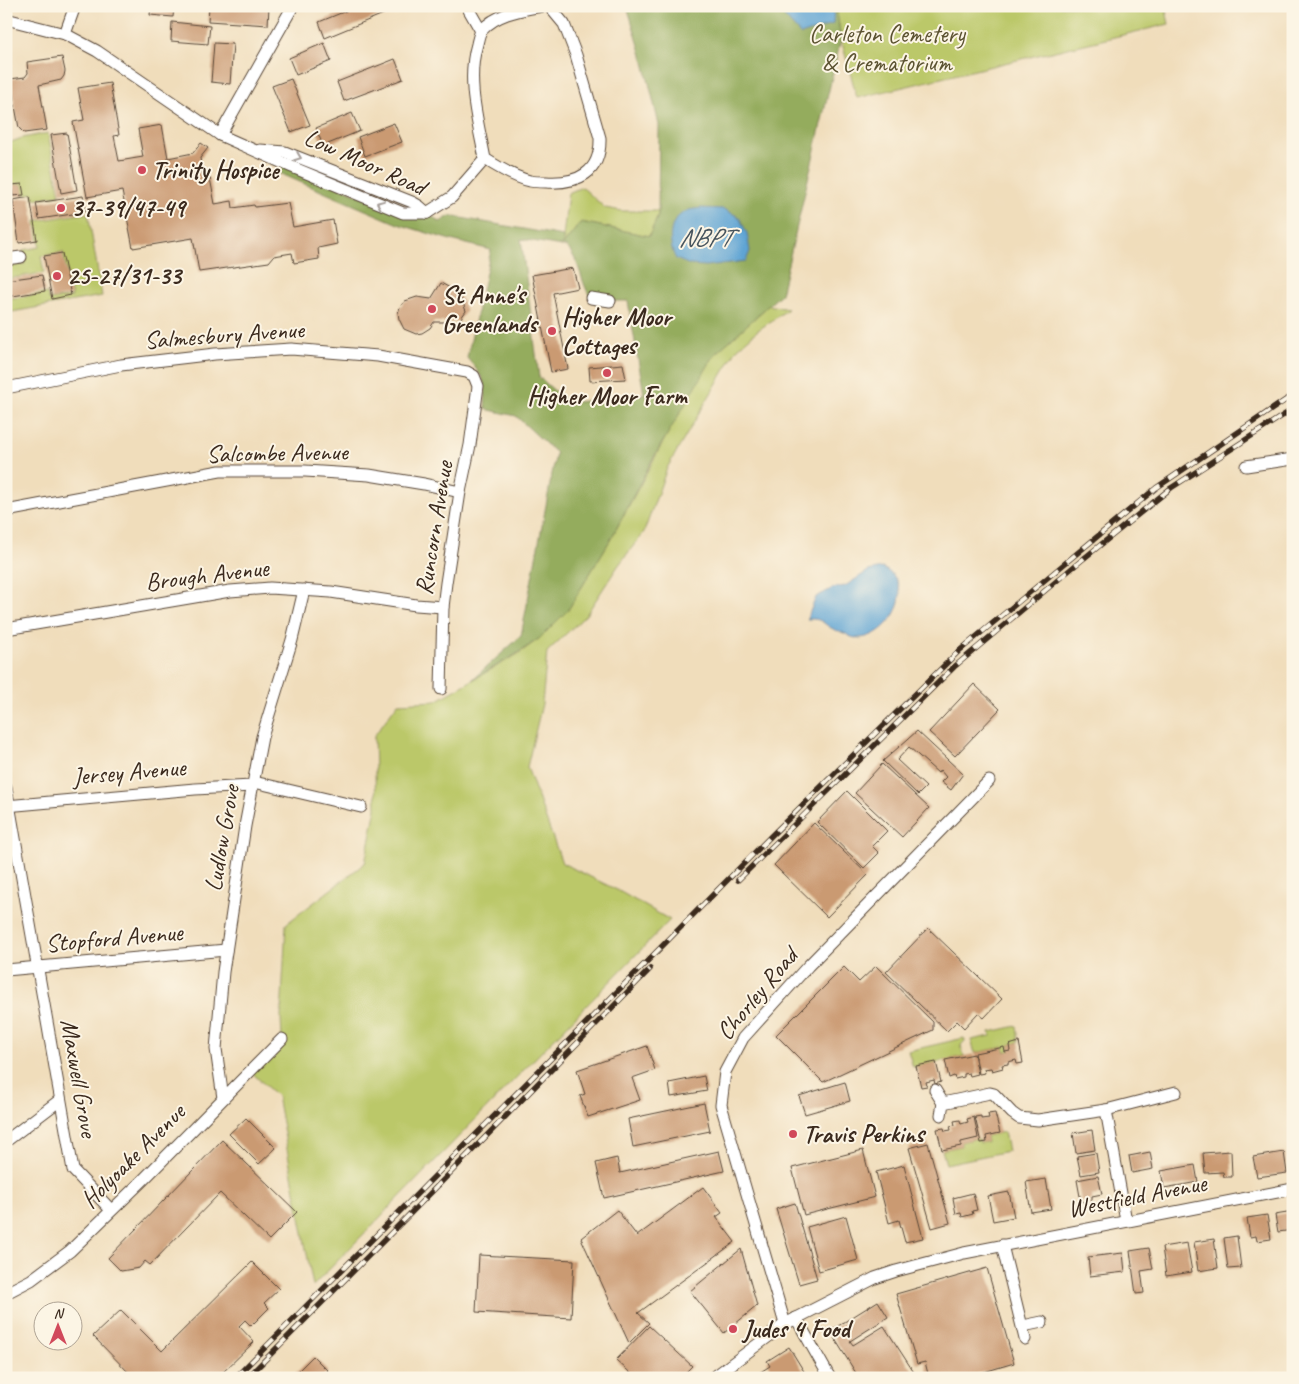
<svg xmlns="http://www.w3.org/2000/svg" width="1299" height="1384" font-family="Caveat,sans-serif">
	<rect width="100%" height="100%" fill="#fcf5e5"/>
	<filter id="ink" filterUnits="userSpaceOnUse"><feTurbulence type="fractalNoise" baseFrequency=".02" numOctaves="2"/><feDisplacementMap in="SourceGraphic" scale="10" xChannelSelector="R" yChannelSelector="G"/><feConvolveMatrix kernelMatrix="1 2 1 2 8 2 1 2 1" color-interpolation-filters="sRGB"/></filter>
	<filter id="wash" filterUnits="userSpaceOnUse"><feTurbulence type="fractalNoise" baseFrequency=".0096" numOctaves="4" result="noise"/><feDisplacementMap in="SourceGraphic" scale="20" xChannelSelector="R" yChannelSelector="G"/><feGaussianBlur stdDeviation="1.12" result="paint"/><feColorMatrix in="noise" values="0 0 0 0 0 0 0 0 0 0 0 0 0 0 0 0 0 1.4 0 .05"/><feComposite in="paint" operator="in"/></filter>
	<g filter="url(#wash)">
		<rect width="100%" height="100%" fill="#f0ddbb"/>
		<g fill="#bbc869" stroke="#7b7944">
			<path d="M836 6H1165L1169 24 857 98 841 39Z"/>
			<path d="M48 133 60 195 34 199 33 193 24 195 22 184 11 185 12 189 6 190V144L22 138Z"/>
			<path d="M582 187 605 208 622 211H658V216L649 236 581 222 562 246 568 193Z"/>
			<path d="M88 213 102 296 6 313V299L47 293 49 300 72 297 63 252 41 256 44 273 6 279V267L25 264 23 250 40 247 36 221Z"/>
			<path d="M769 305 788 309 757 331 737 349 667 468 644 532 618 566 586 615 547 652 542 704 527 767 562 863 617 890 670 920 313 1286 277 1096 250 1071 282 1039 281 1017 286 924 365 863 376 808 374 736 398 703 436 701 518 654 540 638 568 610 612 537 675 420 715 354Z"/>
			<path d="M1017 1026 1019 1042 1009 1045 1010 1051 1005 1052 1004 1047 975 1053 971 1040 991 1036 990 1032Z"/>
			<path d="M964 1038 965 1041 961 1045 964 1056 913 1067 908 1051Z"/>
			<path d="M1004 1132 1008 1151 946 1164 942 1150 961 1146V1142L978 1138 980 1143 987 1142 986 1136Z"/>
		</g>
		<path fill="#94ac5d" stroke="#686b3e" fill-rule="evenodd" d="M627 6H836L841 39 781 294 715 354 651 462 612 537 568 610 540 638 515 655 472 680 521 636 556 453 516 416 485 409C487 382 484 378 467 358L491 250 447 239 398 224 279 173 283 164 403 213H427L440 222 450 216 563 236V245L581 222 649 236 658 216 659 125 644 62ZM521 239 567 247C581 263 580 281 591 298L610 301H628L644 394 568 403 539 377Z"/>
		<g fill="#5fa4d4" stroke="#4d6779">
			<path d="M778 6H834L833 24 801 35 781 13Z"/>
			<path d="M701 208 724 209 739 217 747 233 750 251 746 261 706 266 690 265 676 259C668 245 667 220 685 212 689 209 696 209 701 208Z"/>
			<path d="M882 568C920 584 891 639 857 638 853 638 849 636 846 634 842 632 838 631 835 630 822 624 824 618 807 619L816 597 833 588 845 586 868 571Z"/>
		</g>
		<g id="blocks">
			<g fill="#ca9a72">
				<path d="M151 6H174L173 17 150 15Z"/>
				<path d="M209 6H269L268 25 208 21Z"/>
				<path d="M358 6H392L393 10 325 38 319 22Z"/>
				<path d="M172 22 210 26 208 44 171 41Z"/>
				<path d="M214 43 233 44 230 84 211 82Z"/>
				<path d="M324 43 331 61 296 75 289 58Z"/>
				<path d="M62 57 65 71 64 76 61 80 39 85 47 130 24 133 19 128 10 79 25 77 28 73 27 62Z"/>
				<path d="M395 59 403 79 344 101 337 82Z"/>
				<path d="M291 79 310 125 291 132 272 86Z"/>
				<path d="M110 83 119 135 114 136 119 161 143 157 138 129 162 125 168 158 193 153 201 143 208 148 200 158 203 179 210 178 215 204 232 201 233 208 254 205 255 207 288 203 293 227 333 220 337 244 318 248 319 259 294 263 292 253 274 256 269 262 199 272 193 238 133 248 122 191 87 197 73 122 84 120 78 88Z"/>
				<path d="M352 113 360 131 323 146 316 128Z"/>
				<path d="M394 123 402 142 365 156 358 137Z"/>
				<path d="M67 133 77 190 61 193 51 135Z"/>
				<path d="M22 184 24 195 13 196 11 185Z"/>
				<path d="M83 196 86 212 39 219 36 203Z"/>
				<path d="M30 197 37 240 19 243 13 200Z"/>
				<path d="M62 253 71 295 52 299 44 256Z"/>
				<path d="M573 268 578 288 553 293 568 369 551 372 532 275Z"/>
				<path d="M42 275 45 291 6 297V280Z"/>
				<path d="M441 283 459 293 466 311 458 322H434L430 328 422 333 416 334 404 329 399 319 398 313 400 307 405 301 417 297 431 299Z"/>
				<path d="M623 364 626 379 590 381 589 367Z"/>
				<path d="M974 684 1000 709 955 756 929 732Z"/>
				<path d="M917 731 963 774 951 790 941 782 946 777 940 770 938 773 909 747 897 760 926 787 918 795 883 761Z"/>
				<path d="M882 764 929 808 902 837 855 793Z"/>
				<path d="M847 791 887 831 872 846 879 853 864 868 817 822Z"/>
				<path d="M814 823 868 875 827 917 774 865Z"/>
				<path d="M928 928 1002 999 984 1018 978 1013 964 1028 957 1021 947 1031 886 972Z"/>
				<path d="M876 966 933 1022V1030L823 1082 776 1035 844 967 859 982Z"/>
				<path d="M1019 1042 1023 1063 1017 1064 1016 1060 1008 1062V1064L1002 1065 1003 1068 992 1071 991 1068 984 1069 985 1073 979 1074 975 1053 1004 1047 1005 1052 1010 1051 1009 1045Z"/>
				<path d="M647 1046 655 1070 632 1078 640 1100 588 1117 580 1096 585 1094 577 1070Z"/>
				<path d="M974 1054 978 1074 970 1076 969 1073 964 1074V1077L955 1079 954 1076 949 1078 945 1060Z"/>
				<path d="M936 1062 941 1082 935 1084 934 1080 926 1082 927 1086 921 1087 916 1066Z"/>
				<path d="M704 1076 707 1091 671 1097 669 1083Z"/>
				<path d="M845 1082 850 1101 805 1114 799 1096Z"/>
				<path d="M704 1103 710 1131 633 1147 628 1119Z"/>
				<path d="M995 1113 1000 1133 986 1136 987 1142 981 1143 975 1117 981 1116V1119L989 1118 988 1114Z"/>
				<path d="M974 1117 978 1138 961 1142V1146L942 1150 937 1129 944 1128 945 1131 951 1130 950 1126 955 1125 954 1121 960 1120 961 1124 968 1122 967 1119Z"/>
				<path d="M246 1118 276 1148 259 1164 229 1134Z"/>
				<path d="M1092 1130 1095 1150 1076 1153 1073 1133Z"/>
				<path d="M222 1140 297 1212 269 1240 220 1193 150 1265 145 1261 139 1268 121 1271 108 1258Z"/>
				<path d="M928 1143 950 1223 932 1228 909 1148Z"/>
				<path d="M863 1150 875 1197 804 1215 792 1168Z"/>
				<path d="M719 1151 724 1171 604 1198 596 1163 617 1158 620 1173Z"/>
				<path d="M1231 1151 1232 1177H1224L1223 1172 1205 1173 1203 1153Z"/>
				<path d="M1150 1152 1153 1169 1132 1173 1129 1156Z"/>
				<path d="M1284 1152 1287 1173 1257 1177 1253 1157Z"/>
				<path d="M1096 1153 1099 1172 1081 1175 1077 1156Z"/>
				<path d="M904 1165 923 1238 905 1242 899 1220 889 1223 876 1172Z"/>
				<path d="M1195 1165 1198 1182 1164 1188 1161 1171Z"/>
				<path d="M1098 1176 1102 1194 1092 1196V1200L1081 1202 1077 1180Z"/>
				<path d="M1046 1179 1051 1209 1031 1212 1026 1182Z"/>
				<path d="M703 1187 722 1213 716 1217 735 1242 638 1313 649 1323 629 1343 581 1238 617 1210 637 1236Z"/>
				<path d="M1009 1192 1014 1217 993 1221 988 1196Z"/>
				<path d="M973 1193 977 1210 972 1211 973 1214 962 1217 961 1213 956 1214 953 1198Z"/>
				<path d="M795 1203 817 1279 799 1284 776 1209Z"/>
				<path d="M1293 1212V1230L1278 1232 1275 1215Z"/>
				<path d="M1267 1215 1271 1239 1257 1241 1256 1236 1250 1237 1247 1218Z"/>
				<path d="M846 1216 858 1260 819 1271 807 1227Z"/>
				<path d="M1237 1236 1241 1268 1228 1269 1224 1238Z"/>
				<path d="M1214 1239 1218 1268 1198 1271 1194 1242Z"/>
				<path d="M1187 1243 1192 1272 1166 1276 1162 1247Z"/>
				<path d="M1149 1248 1153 1269 1141 1271 1144 1293 1136 1294 1130 1251Z"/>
				<path d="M741 1249 757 1306 724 1333 690 1291Z"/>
				<path d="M1123 1253 1125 1272 1090 1276 1088 1257Z"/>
				<path d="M479 1255 574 1260 571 1318 476 1312Z"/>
				<path d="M252 1262 279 1289 264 1303 269 1308 251 1326 245 1320 239 1326 254 1342 217 1378H134L93 1336 121 1310 162 1351Z"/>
				<path d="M987 1268 1014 1363 964 1378H929L925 1362 917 1364 896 1294Z"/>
				<path d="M878 1301 888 1317 850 1341 853 1345 884 1326 915 1374 908 1378H859L830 1331Z"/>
				<path d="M649 1326 692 1366 680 1378H636L616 1360Z"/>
				<path d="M789 1347 808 1378H751L770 1366 767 1361Z"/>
				<path d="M313 1356 328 1371 322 1378H291Z"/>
			</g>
		</g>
	</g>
	<g filter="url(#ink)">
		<use href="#blocks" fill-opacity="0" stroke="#564536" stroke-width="1"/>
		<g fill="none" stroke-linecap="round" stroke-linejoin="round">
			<defs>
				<g id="street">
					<path d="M542 6C521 10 497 13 482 30 479 33 478 40 477 44 466 81 478 122 485 159 499 168 514 177 530 181 535 182 541 182 546 182 578 184 601 173 600 138L576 55 564 24 549 6"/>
					<path d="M469 10 481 31"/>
					<path d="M6 19 65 34 97 51 220 135 292 167 403 213H427"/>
					<path d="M65 34 75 6"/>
					<path d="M220 135 293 6"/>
					<path d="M260 150 285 152 412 202 419 206 427 213"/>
					<path d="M427 213 452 197 485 159"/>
					<path d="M6 259 21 257"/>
					<path d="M591 298 610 301"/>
					<path d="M6 388 121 365 215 354 291 349 378 356 467 372 474 376 478 386 470 445 460 492 446 583 443 607 441 689"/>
					<path d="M1246 466 1293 459"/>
					<path d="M6 511 220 471H305L369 475 424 484 460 492"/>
					<path d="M6 629 230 591 270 588 331 592 416 605 443 607"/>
					<path d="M254 782 361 807"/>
					<path d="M6 787 73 1170 111 1210"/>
					<path d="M6 806 195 789 252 786"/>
					<path d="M6 970 226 950"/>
					<path d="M935 1090 943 1103"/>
					<path d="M223 1098 216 1049 223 972 245 826 262 737 292 640 304 590"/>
					<path d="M1106 1110 1126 1221"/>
					<path d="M941 1115 943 1103 990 1093 994 1094 1012 1113 1019 1118 1038 1120 1106 1110 1176 1092"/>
					<path d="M6 1141 60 1100"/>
					<path d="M1002 1245 1025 1339"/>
					<path d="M6 1293 31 1280 70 1251 143 1180 282 1039"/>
					<path d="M796 1318 830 1378"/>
					<path d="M785 1324 721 1105 725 1072 743 1038 808 966 989 781"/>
					<path d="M1023 1326 1042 1322"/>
					<path d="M713 1378 785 1324 875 1278 896 1271 964 1253 1293 1189"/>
				</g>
			</defs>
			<use href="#street" stroke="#564536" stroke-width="13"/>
			<use href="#street" stroke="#fff" stroke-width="11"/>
			<defs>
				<g id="rail">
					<path d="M738 880 954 667 1072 568 1171 488 1293 409"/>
					<path d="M235 1378 771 836 959 651 1156 488 1293 395"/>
					<path d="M247 1378 406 1218 650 969"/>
				</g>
			</defs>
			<use href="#rail" stroke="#3b2a1e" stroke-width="5.5"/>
			<use href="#rail" stroke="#fcf5e5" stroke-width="4" stroke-dasharray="11" stroke-linecap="butt"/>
		</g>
		<defs><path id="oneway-chevron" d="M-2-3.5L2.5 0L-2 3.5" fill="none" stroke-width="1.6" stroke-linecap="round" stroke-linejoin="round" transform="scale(1.25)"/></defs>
		<g stroke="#a79f9a">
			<use href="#oneway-chevron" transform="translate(298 157) rotate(21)"/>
			<use href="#oneway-chevron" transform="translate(380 204) rotate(-158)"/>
		</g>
	</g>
	<g fill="#d1495b" stroke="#fcf5e5" stroke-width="2">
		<circle cx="142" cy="170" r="5"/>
		<circle cx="61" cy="208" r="5"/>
		<circle cx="57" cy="276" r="5"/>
		<circle cx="432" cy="309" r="5"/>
		<circle cx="552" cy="331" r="5"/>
		<circle cx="607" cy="373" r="5"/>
		<circle cx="793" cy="1134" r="5"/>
		<circle cx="733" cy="1329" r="5"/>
	</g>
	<g text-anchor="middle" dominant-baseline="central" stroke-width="4" stroke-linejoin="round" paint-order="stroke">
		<g font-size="25" fill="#5b5231" stroke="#fcf5e5">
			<text x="887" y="34">Carleton Cemetery<tspan x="887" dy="29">&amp; Crematorium</tspan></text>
		</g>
		<g font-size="25" fill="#3b2a1e" stroke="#fcf5e5">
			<text transform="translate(365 162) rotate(24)">Low Moor Road</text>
			<text transform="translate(224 335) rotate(-4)">Salmesbury Avenue</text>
			<text transform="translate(277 453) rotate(-1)">Salcombe Avenue</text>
			<text transform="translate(434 528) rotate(-81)">Runcorn Avenue</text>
			<text transform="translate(207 575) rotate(-7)">Brough Avenue</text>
			<text transform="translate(129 772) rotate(-5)">Jersey Avenue</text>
			<text transform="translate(222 838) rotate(-80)">Ludlow Grove</text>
			<text transform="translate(114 938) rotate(-5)">Stopford Avenue</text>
			<text transform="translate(757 994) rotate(-50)">Chorley Road</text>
			<text transform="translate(79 1078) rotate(80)">Maxwell Grove</text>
			<text transform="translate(133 1156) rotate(-45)">Holyoake Avenue</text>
			<text transform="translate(1137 1196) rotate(-11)">Westfield Avenue</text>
		</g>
		<g font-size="25" font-weight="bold" fill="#3b2a1e" stroke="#fcf5e5" text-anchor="start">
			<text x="152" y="170">Trinity Hospice</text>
			<text x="71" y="208">37-39/47-49</text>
			<text x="67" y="276">25-27/31-33</text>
			<text x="442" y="295">St Anne's<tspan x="442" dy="29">Greenlands</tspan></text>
			<text x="562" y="317">Higher Moor<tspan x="562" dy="29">Cottages</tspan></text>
			<text x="607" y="396" text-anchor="middle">Higher Moor Farm</text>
			<text x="803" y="1134">Travis Perkins</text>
			<text x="743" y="1329">Judes 4 Food</text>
		</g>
		<g font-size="26" font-style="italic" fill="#48555e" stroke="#fcf5e5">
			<text x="705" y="237">NBPT</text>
		</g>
	</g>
	<rect width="1299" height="1384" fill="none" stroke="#fcf5e5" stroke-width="25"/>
	<g transform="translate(58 1326)"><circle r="24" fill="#fcf5e5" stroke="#afa495"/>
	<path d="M0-4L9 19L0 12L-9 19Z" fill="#d1495b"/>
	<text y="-8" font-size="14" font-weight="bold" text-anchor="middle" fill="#3b2a1e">N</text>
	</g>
</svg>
